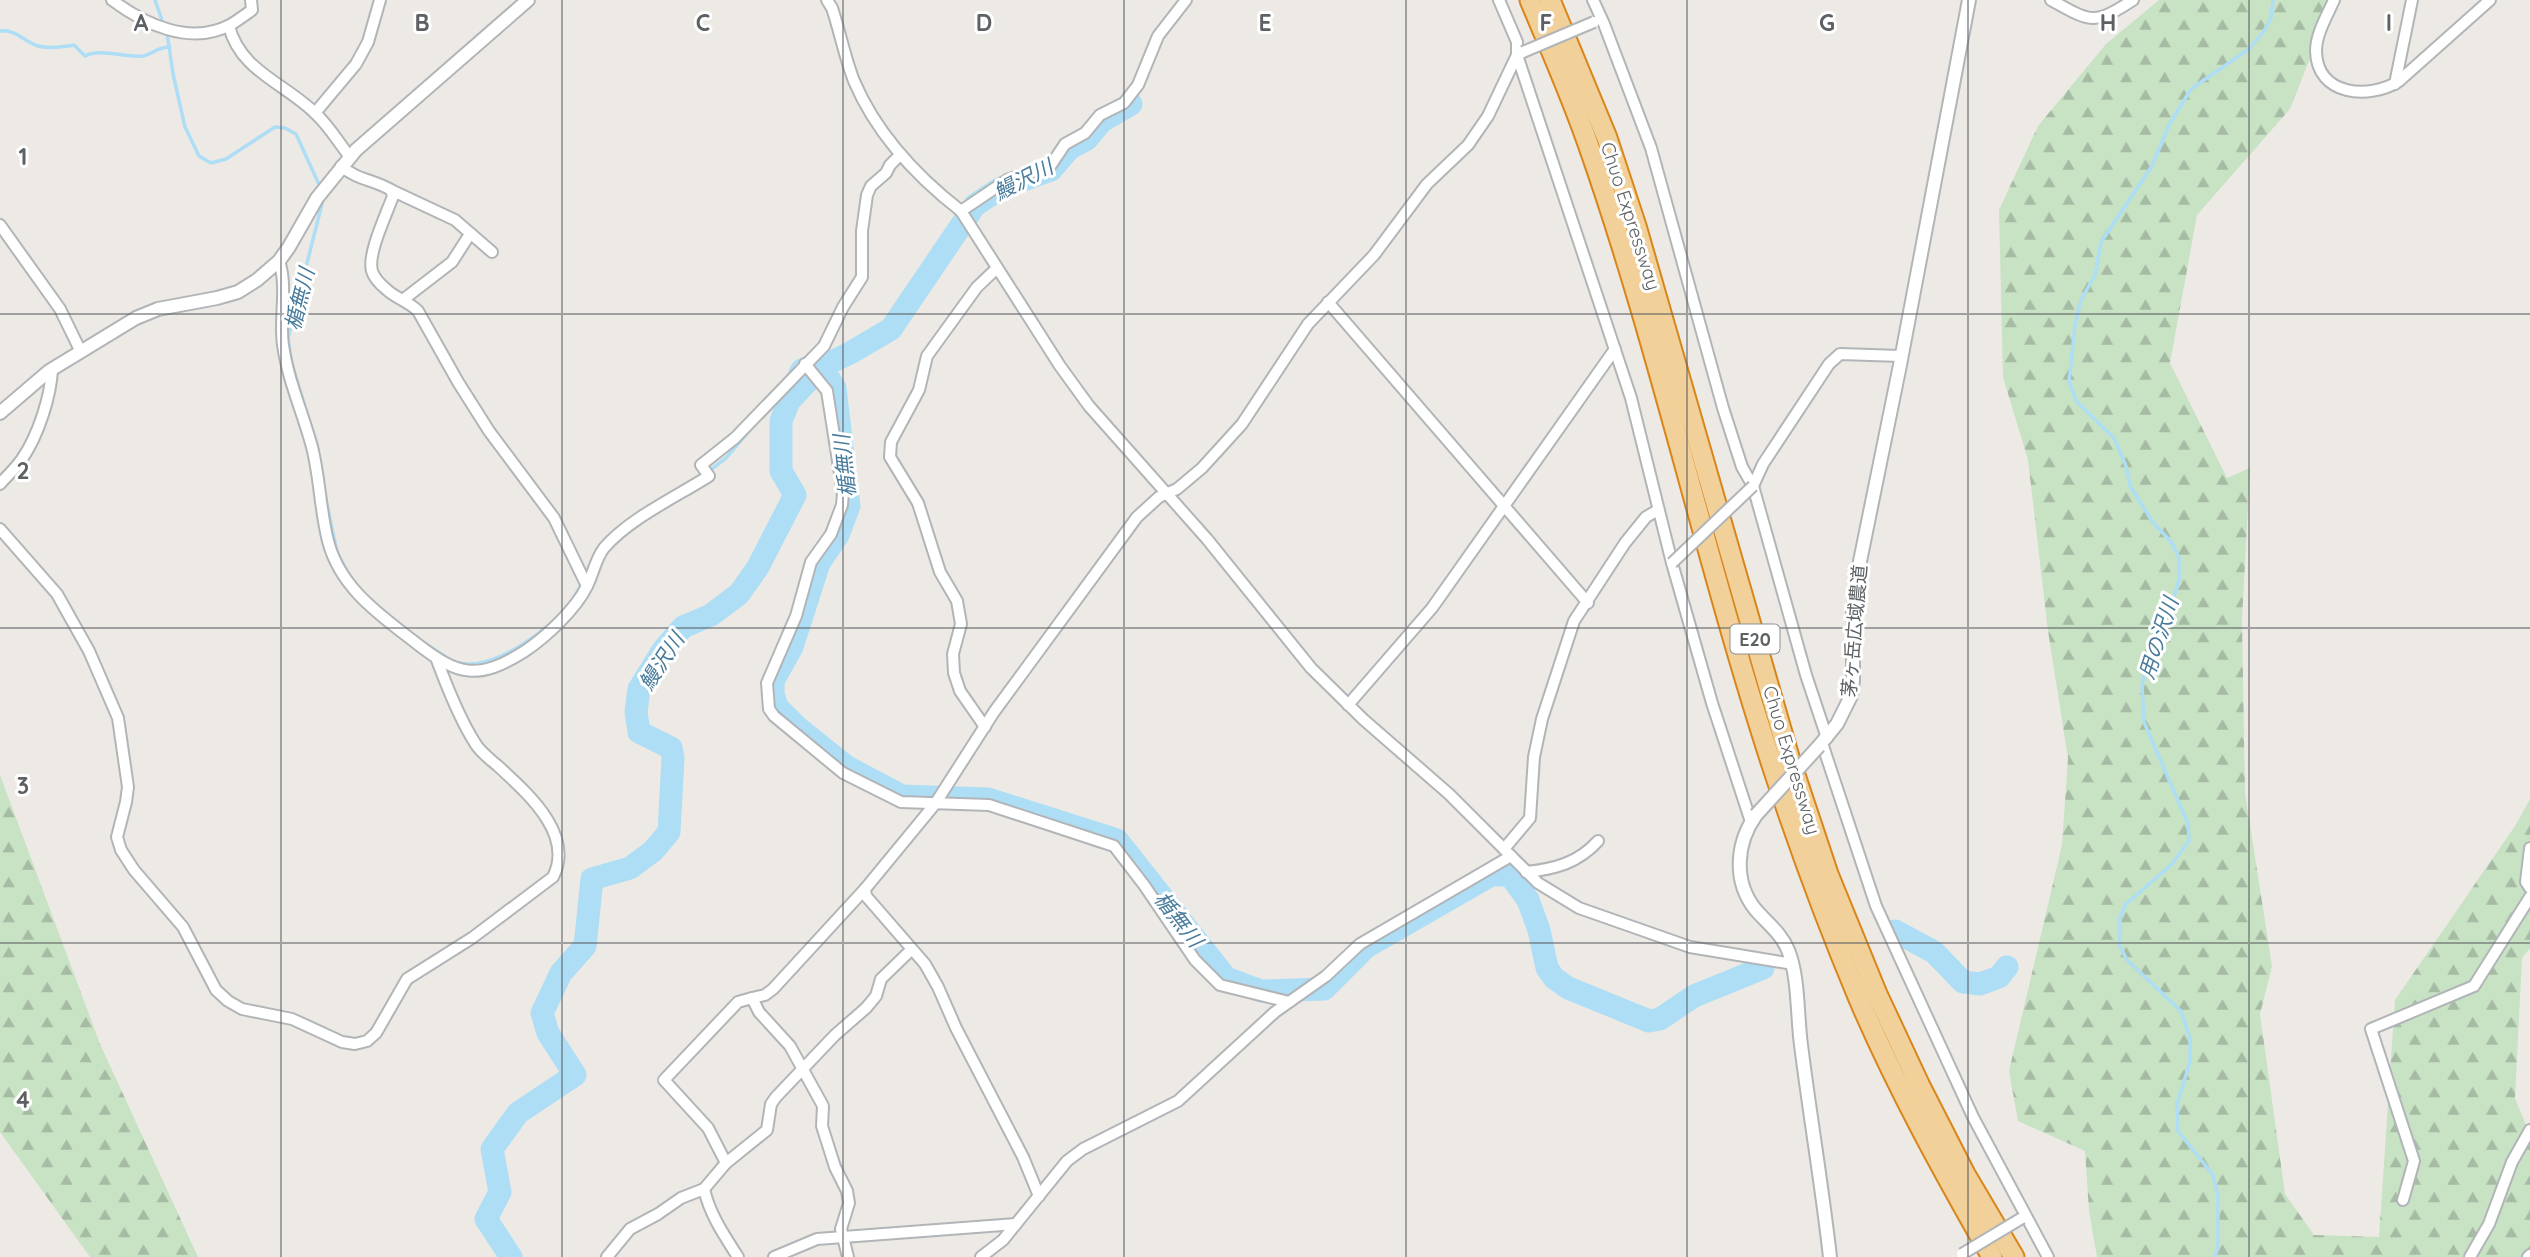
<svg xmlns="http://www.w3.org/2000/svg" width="2530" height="1257" font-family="Quicksand,'Noto Sans JP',sans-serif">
	<defs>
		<pattern id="forest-firs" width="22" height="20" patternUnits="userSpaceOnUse" patternTransform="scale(1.75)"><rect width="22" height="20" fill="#c8e2c4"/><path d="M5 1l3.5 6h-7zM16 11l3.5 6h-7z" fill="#a6bba3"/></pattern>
	</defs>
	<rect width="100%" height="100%" fill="#edeae5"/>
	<g fill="url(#forest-firs)">
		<path d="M2159 0H2333L2290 109 2197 215 2170 363 2227 478 2250 468 2242 620 2245 793 2272 966 2260 1014 2285 1194 2314 1235 2379 1237 2395 1000 2515 826 2530 799V948L2522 958 2515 1098 2528 1130 2530 1129V1257H2097L2089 1211 2085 1151 2018 1121 2009 1071 2062 845 2068 758 2048 631 2028 460 2003 377 1999 210 2038 126 2106 44Z"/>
		<path d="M0 775 100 1044 198 1257H90L0 1132Z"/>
	</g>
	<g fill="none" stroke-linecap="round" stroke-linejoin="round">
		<g stroke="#addef5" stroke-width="3.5">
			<path d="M155 0 164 26"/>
			<path d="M0 31C16 29 23 41 38 46 50 49 62 47 74 45L85 56C101 48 125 58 143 56 153 54 157 47 170 47"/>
			<path d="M167 33 173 74 185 127 199 156 211 163 226 159 275 127 285 128 296 134 321 189"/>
			<path d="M788 378C792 366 793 361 807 358"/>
			<path d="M318 449 292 365 288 338 324 196"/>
			<path d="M709 471 726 458 755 424"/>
			<path d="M325 495 337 552 350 577"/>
			<path d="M426 644 452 661"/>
			<path d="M459 663C495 671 548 630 570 603 579 592 584 578 590 565"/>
			<path d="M2215 1257 2218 1246V1196L2213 1175 2178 1131 2177 1104 2190 1062V1039L2181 1011 2127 960 2120 946V917L2126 904 2171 865 2189 841 2188 824 2144 722 2142 686 2148 656 2172 604 2179 579V558L2172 543 2152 521 2130 486 2126 466 2114 438 2076 401 2069 382 2075 325 2081 300 2095 275 2101 242 2152 166 2169 125 2191 89 2249 49 2264 31 2271 18 2273 0"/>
		</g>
		<g stroke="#addef5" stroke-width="23">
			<path d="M821 367 835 388 849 506 838 535 819 563 792 647 773 681V694L777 707 797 727 847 767 902 796 988 799 1117 840 1226 978 1261 991 1324 989 1366 947 1491 875H1510L1528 900 1539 930 1547 968 1554 978 1568 988 1649 1021 1660 1019 1694 996 1763 968"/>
			<path d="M1895 931 1934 952 1963 982 1980 984 1999 977 2007 967"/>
			<path d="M511 1257 486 1219 500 1192 492 1149 518 1113 575 1075 548 1033 542 1013 561 973 585 946 592 879 630 868 653 851 669 832 673 758 671 748 639 732 636 712 639 689 663 650 683 627 711 615 739 594 758 567 795 495 781 471V421L789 401 821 367 850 353 891 329 975 205 1001 188 1051 170 1070 148 1087 139 1102 121 1131 104"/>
		</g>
		<defs>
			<g id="minor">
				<path d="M112 0C144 24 190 46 230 25 237 21 245 15 252 10L251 0"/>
				<path d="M827 0 832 8C840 32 845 58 854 81 877 135 916 176 961 211L1060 366 1089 406 1207 539 1311 668 1364 720 1449 794 1538 883 1579 908 1690 947 1793 964"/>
				<path d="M1499 0 1517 42V55L1631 398 1672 563 1712 703 1751 822"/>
				<path d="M1593 0 1604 24 1651 148 1723 408 1742 467 1753 486 1806 675 1827 738"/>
				<path d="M2051 0C2091 22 2093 26 2133 0"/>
				<path d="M2334 0C2327 16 2316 34 2316 51 2317 96 2369 100 2399 81L2490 0"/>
				<path d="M229 26C240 71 285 83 316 114 329 126 339 143 350 157"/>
				<path d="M2395 84 2412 0"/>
				<path d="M315 113 356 64 368 42 380 0"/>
				<path d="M341 166C357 180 375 180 391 190L393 196C387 213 367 254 372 271 374 278 380 284 386 289 395 298 408 301 418 311L458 382 489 431 554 518 587 586"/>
				<path d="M391 190 455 220 492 252"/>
				<path d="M961 211 1007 180 1051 165 1065 144 1085 133 1100 115 1124 103 1138 85 1158 36 1186 0"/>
				<path d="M0 225 60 309 81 352"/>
				<path d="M279 261C288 287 279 319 283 345 288 381 303 413 312 447 320 478 320 510 328 541 340 588 380 615 416 643 458 676 478 681 525 651 546 637 576 609 587 586 593 574 596 558 604 548 630 518 676 497 709 476L701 465 735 438 824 346 843 307 862 277V231L867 195 871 186 886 173 890 165 899 156"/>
				<path d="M404 299 452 262 470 234"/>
				<path d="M1328 302 1588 603"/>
				<path d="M805 364 827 391 843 493 842 505 831 534 811 562 796 616 767 683 769 709 774 716 843 773 901 802 989 805 1114 846 1144 885 1195 960 1220 985 1289 1002"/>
				<path d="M0 484C7 476 16 468 22 459 38 436 51 396 52 369"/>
				<path d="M1753 486 1763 464 1829 364 1840 354 1901 356"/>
				<path d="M0 529 57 594 89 651 118 718 128 787 126 802 117 837 121 850 134 870 183 927 216 990 228 1001 242 1009 292 1019 342 1042 355 1044 367 1041 376 1033 407 979 472 938 553 877C575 834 527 793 498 766 490 759 480 752 475 743 459 718 447 687 437 660"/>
				<path d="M1348 705 1432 608 1615 349"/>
				<path d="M985 727 960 691 954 673 953 654 961 624 957 601 940 572 918 503 890 457 891 442 919 390 927 356 977 287 997 268"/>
				<path d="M1822 743 1876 906 1973 1117 2048 1257"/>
				<path d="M2530 848 2526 882 2530 888"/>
				<path d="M1504 849 1530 818 1534 757 1542 719 1574 621 1625 543 1646 517 1658 510"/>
				<path d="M1526 872C1555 869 1578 863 1598 841"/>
				<path d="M752 998 765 995 773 989 865 889"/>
				<path d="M726 1163 708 1128 664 1080 738 1002 752 998 759 1012 790 1046 823 1106 822 1126 835 1167 847 1191 849 1203 841 1229 848 1257"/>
				<path d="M704 1189C710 1215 724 1235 738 1257"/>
				<path d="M1039 1196 1023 1157 956 1028 938 987 925 964 866 896 865 889 935 804 994 712 1137 517 1159 497 1177 489 1202 468 1242 424 1308 324 1374 255 1427 184 1468 145 1488 116 1517 55 1523 52"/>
				<path d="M2403 1200 2414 1161 2371 1029 2474 986 2530 897"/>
				<path d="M607 1257 630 1229 658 1214 681 1198 704 1189 726 1163 767 1130 771 1104 776 1097 835 1035 866 1008 876 996 881 979 911 950"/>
				<path d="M774 1257 817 1239 1016 1224"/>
				<path d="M981 1257 1003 1240 1067 1161 1083 1149 1178 1101 1275 1012 1326 976 1360 944 1511 856"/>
				<path d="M2470 1257 2489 1224 2512 1162 2530 1130"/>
				<path d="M2528 1257 2530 1255"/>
			</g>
			<g id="tertiary">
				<path d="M0 413 49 371 136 318 158 309 217 298 238 292 257 280 279 261 289 247 317 198 356 150 528 0"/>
				<path d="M1819 746 1837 724 1851 696 1853 680V611L1857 576 1900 365 1969 0"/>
				<path d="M1756 815C1736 843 1733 881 1755 909 1767 923 1781 933 1788 950 1799 977 1797 1016 1801 1045 1810 1116 1822 1186 1830 1257"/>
			</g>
			<g id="motorway">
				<path d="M1530 0C1550 48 1571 95 1588 144 1660 348 1705 560 1772 765 1798 844 1827 923 1859 999 1897 1088 1944 1173 1992 1257"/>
				<path d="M1550 0 1607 138 1636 226 1789 757 1828 874 1877 994 1920 1086 1965 1174 2014 1257"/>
			</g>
		</defs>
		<use href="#minor" stroke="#b2b5b8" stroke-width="14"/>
		<use href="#tertiary" stroke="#b2b5b8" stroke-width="16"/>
		<use href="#motorway" stroke="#d8861b" stroke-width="23"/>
		<use href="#minor" stroke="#fff" stroke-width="10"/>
		<use href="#tertiary" stroke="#fff" stroke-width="12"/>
		<use href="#motorway" stroke="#f1d099" stroke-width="19"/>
		<defs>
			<g id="minor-bridge">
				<path d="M1523 52 1594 22"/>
				<path d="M1672 563 1753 486"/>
				<path d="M1962 1254 2022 1218"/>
			</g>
			<path id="tertiary-bridge" d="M1756 815 1819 746"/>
		</defs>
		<use href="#minor-bridge" stroke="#b2b5b8" stroke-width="14" stroke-linecap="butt"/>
		<use href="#tertiary-bridge" stroke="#b2b5b8" stroke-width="16" stroke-linecap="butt"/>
		<use href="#minor-bridge" stroke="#fff" stroke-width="10"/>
		<use href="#tertiary-bridge" stroke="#fff" stroke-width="12"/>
	</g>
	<path fill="none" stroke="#5d6164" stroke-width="2" stroke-opacity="0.55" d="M281 0V1257M562 0V1257M843 0V1257M1124 0V1257M1406 0V1257M1687 0V1257M1968 0V1257M2249 0V1257M0 314H2530M0 628H2530M0 943H2530"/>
	<g text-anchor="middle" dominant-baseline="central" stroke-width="6" stroke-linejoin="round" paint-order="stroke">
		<rect fill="#fff" stroke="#8e9092" stroke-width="2" x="1730.5" y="624.5" width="49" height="29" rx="5"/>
		<g font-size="18" font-weight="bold" fill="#5d6164">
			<text x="1755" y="639">E20</text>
		</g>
		<g font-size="19" fill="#5d6164" stroke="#fff">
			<text transform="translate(1631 216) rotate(72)">Chuo Expressway</text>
			<text transform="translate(1854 631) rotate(-85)">茅ヶ岳広域農道</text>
			<text transform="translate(1792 760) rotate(73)">Chuo Expressway</text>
		</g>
		<g font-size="21" font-style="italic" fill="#497c9c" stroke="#fff">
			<text transform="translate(1023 179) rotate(-27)">鰻沢川</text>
			<text transform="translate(299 299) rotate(-76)">楯無川</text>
			<text transform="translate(844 466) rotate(-96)">楯無川</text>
			<text transform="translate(2158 638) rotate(-72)">用の沢川</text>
			<text transform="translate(661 661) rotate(-57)">鰻沢川</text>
			<text transform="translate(1179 919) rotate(52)">楯無川</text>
		</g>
	</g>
	<g font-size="23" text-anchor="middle" font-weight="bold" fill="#5d6164" stroke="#fff" stroke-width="6" stroke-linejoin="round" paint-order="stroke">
		<text x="141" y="31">A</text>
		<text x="422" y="31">B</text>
		<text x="703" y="31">C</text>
		<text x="984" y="31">D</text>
		<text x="1265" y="31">E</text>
		<text x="1546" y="31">F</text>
		<text x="1827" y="31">G</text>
		<text x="2108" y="31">H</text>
		<text x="2389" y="31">I</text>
		<text x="23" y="165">1</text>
		<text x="23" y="479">2</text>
		<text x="23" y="794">3</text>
		<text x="23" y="1108">4</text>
	</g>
</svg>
